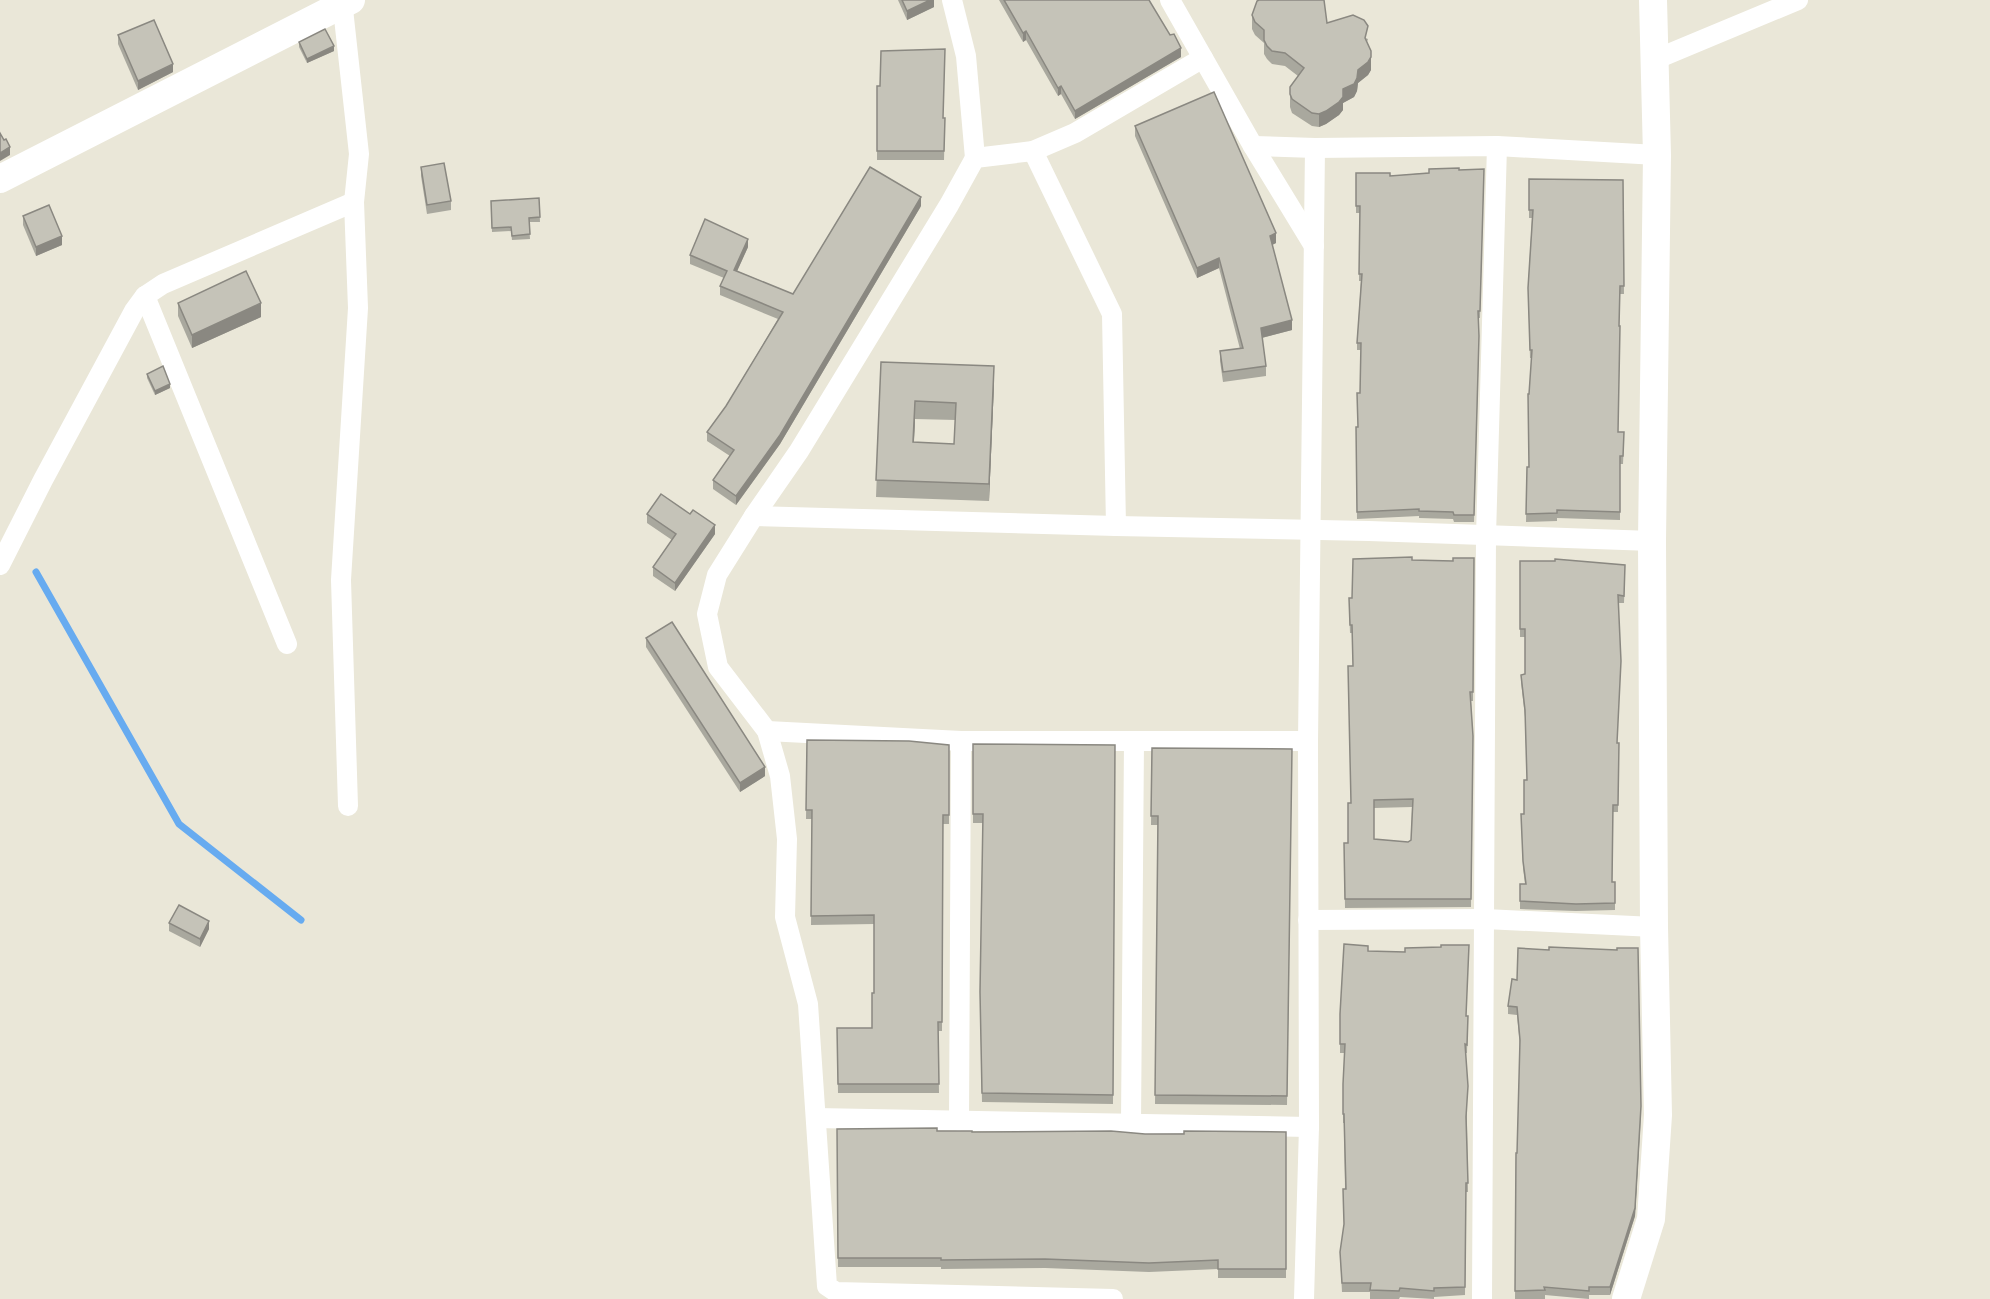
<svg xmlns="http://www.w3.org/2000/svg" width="1990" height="1299" font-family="Manrope,sans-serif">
	<rect width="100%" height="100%" fill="#eae7d8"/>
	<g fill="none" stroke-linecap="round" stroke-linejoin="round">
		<path stroke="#67abf0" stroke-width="7" d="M36 572 179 824 301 920"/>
		<g stroke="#fff" stroke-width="20">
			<path d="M342 0 359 154 354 202 358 308 341 580 348 806"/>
			<path d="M952 0 966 56 975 158"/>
			<path d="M1170 0 1253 146 1314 246"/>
			<path d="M1654 60 1798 0"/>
			<path d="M1253 146 1315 148 1497 146 1657 155"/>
			<path d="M1033 151 1112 314 1116 526"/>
			<path d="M754 516 1116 526 1369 531 1652 541"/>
			<path d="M0 565 43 480 134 311 145 296"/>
			<path d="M287 644 145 296 163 284 354 202"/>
			<path d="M767 731 961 741H1308"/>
			<path d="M1308 920 1485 919 1654 927"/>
			<path d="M816 1118 1309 1127"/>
			<path d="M959 1121 961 741"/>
			<path d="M1131 1123 1134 741"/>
			<path d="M1113 1299 836 1292 827 1286 808 1004 785 917 787 839 780 776 767 731 718 667 707 614 717 575 754 516 799 451 949 205 975 158 1033 151 1075 133 1203 58"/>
			<path d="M1304 1299 1309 1127 1308 741 1315 148"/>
			<path d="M1482 1299 1486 536 1497 146"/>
		</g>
		<g stroke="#fff" stroke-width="28">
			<path d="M0 179 351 0"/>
			<path d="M1626 1299 1651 1219 1658 1115 1654 927 1652 541 1657 155 1653 0"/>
		</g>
	</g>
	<g fill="#a9a89e" fill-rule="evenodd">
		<path d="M898 0H934V7L907 20Z"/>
		<path d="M999 0H1149L1181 57 1075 119 1061 94 1058 96 1026 40 1023 42Z"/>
		<path d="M1252 15 1327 23 1368 39 1367 42 1371 64V70L1368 75 1358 83 1357 91 1354 97 1343 103V110L1339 115 1326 124 1319 127 1312 126 1292 113 1290 107V94L1298 76 1285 66 1272 64 1267 59 1264 54V43L1255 35 1252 29Z"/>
		<path d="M118 35 173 72 138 90 118 44Z"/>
		<path d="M299 42 334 51 307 63 299 47Z"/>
		<path d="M877 86 943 118H945L944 160H877Z"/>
		<path d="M1135 126 1276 243 1272 245 1292 330 1262 338 1266 366V376L1223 382 1220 361V351L1240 349 1219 268 1197 278 1135 136Z"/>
		<path d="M421 167 451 201V210L427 214 421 176Z"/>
		<path d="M1484 169 1480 318H1478L1479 343 1474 522H1454L1453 519 1419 518V516L1357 519 1356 427H1358L1360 393 1361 350H1357V343L1361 281H1359L1360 213H1356V173L1390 176 1459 170Z"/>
		<path d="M1529 179 1623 180 1624 294H1620L1619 326 1618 432 1624 440 1623 464H1620V520L1557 518V521L1526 522 1527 467H1529V394L1532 358H1530L1528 288 1532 218H1529Z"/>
		<path d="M539 198 540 222H529L530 239 512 240 511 231 492 232 491 201Z"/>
		<path d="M921 206 780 444 736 505 713 489V480L730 456 707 441V432L726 406 778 319 720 295V286L724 278 690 264V255L748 247 737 271 793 294Z"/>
		<path d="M23 216 62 245 36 256 23 225Z"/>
		<path d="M178 303 261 317 192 348 178 316Z"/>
		<path d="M881 362 994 384 989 501 876 497ZM915 419 956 420 954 444 914 442Z"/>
		<path d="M147 374 170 388 155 395 147 378Z"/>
		<path d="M647 514 715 534 675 591 653 576V567L672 540 647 523Z"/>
		<path d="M1474 558 1473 701H1471L1473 736 1471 907 1345 908 1344 843H1348L1351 803 1353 666 1352 633H1350L1349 606 1352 598 1412 560 1453 561ZM1412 807 1411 840 1408 842 1374 839V808Z"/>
		<path d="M1520 561 1625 573 1624 603H1618L1617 743H1619L1618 812H1613L1612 882H1615V910L1576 911 1520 909V884H1525L1523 868 1521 814H1524L1527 780 1525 717 1521 682V675L1525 674V637H1520Z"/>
		<path d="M646 638 765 776 740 792 646 647Z"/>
		<path d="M807 740 949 745V824H943L942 1031H938L939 1093H838L837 1028H872L874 993V924L811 925 812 819H806Z"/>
		<path d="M973 744 1115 745 1113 1104 982 1102 980 992 983 823H973Z"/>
		<path d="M1152 748 1292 749 1287 1105 1155 1104 1158 825H1151Z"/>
		<path d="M169 923 209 929 200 947 169 931Z"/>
		<path d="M1368 951 1466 1016H1468L1467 1053H1466L1468 1192H1466L1465 1295 1434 1297V1299L1400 1297 1399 1299H1370V1292H1342L1340 1252 1344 1225 1345 1189 1344 1123H1343V1084L1345 1053H1340V1014Z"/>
		<path d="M1512 979 1641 1115 1635 1216 1610 1295H1589V1299L1545 1295V1299H1515L1516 1153H1517L1520 1046 1517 1015 1508 1014V1006Z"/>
		<path d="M837 1129 972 1132 1145 1134 1286 1132V1278H1218V1269L1149 1272 1045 1268 941 1269V1267H838Z"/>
	</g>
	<g fill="#8a8881">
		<path d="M930 0H934V7L907 20V11Z"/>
		<path d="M1026 31V40L1023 42V33Z"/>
		<path d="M334 46V51L307 63V59Z"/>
		<path d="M1181 48V57L1075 119V111Z"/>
		<path d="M1371 51V70L1368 75 1358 83 1357 91 1354 97 1343 103V110L1339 115 1326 124 1319 127V114L1343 89Z"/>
		<path d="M173 64V72L138 90V81Z"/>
		<path d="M1061 86V94L1058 96V88Z"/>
		<path d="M10 147V155L0 161V153Z"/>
		<path d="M921 197V206L780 444 736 505V496Z"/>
		<path d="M1276 233V243L1270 246V236Z"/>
		<path d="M62 236V245L36 256V247Z"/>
		<path d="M748 239V247L734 278V270Z"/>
		<path d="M1219 258V268L1197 278V268Z"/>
		<path d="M261 303V317L192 348V335Z"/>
		<path d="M1292 320V330L1261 338V328Z"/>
		<path d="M994 366V384L989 501V484Z"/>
		<path d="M170 384V388L155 395V391Z"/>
		<path d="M915 401V419L913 460V442Z"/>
		<path d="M715 525V534L675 591V583Z"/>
		<path d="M765 767V776L740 792V783Z"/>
		<path d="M209 921V929L200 947V939Z"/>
		<path d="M1641 1106 1635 1216 1610 1295V1287Z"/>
	</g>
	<g fill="#c5c3b8" stroke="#8a8881" stroke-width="1.5" fill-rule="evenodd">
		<path d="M902 0H930L907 11Z"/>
		<path d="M1004 0H1149L1170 35 1174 34 1181 48 1075 111 1061 86 1058 88 1026 31 1023 33Z"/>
		<path d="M1259 0H1324L1327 23 1353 15 1364 20 1368 26 1365 38 1371 51V57L1368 62 1358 70 1357 78 1354 84 1343 89V97L1339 102 1326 111 1319 114 1312 113 1292 99 1290 94V87L1304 68 1285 53 1272 51 1267 46 1264 40V30L1255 22 1252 15 1257 1Z"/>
		<path d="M154 20 173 64 138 81 118 35Z"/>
		<path d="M325 29 334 46 307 59 299 42Z"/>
		<path d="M945 49 943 118H945L944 151H877V86H880L881 51Z"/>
		<path d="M1214 92 1276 233 1270 236 1292 320 1261 328 1266 366 1223 372 1220 351 1243 348 1219 258 1197 268 1135 126Z"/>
		<path d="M0 133 4 140 6 139 10 147 0 153Z"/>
		<path d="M444 163 451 201 427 205 421 167Z"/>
		<path d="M870 167 921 197 780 435 736 496 713 480 734 450 707 432 726 406 783 312 720 286 727 271 690 255 705 219 748 239 734 270 793 294Z"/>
		<path d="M1459 168V170L1484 169 1480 311H1478L1479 336 1474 515H1454L1453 512 1419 511V509L1357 512 1356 427H1358L1357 393H1360L1361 343H1357L1362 274H1359L1360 206H1356V173H1390V176L1429 173V169Z"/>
		<path d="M1529 179 1623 180 1624 286H1620L1619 326H1620L1618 432H1624L1623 456H1620V512L1557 510V513L1526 514 1527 467H1529L1528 394H1529L1532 350H1530L1528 288 1533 210H1529Z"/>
		<path d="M539 198 540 217 529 218 530 234 512 236 511 227 492 228 491 201Z"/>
		<path d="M49 205 62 236 36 247 23 216Z"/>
		<path d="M246 271 261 303 192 335 178 303Z"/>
		<path d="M881 362 994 366 989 484 876 480ZM915 401 956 403 954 444 913 442Z"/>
		<path d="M163 366 170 384 155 391 147 374Z"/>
		<path d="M661 494 690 514 693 510 715 525 675 583 653 567 676 534 647 514Z"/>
		<path d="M1412 557V560L1453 561V558H1474L1473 692H1470L1473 736 1471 899H1345L1344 843H1348V803H1351L1348 666H1353L1352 625H1350L1349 598H1352L1353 559ZM1413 799 1411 840 1408 842 1374 839V800Z"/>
		<path d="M1555 559 1625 565 1624 596 1618 595 1621 661 1617 743H1619L1618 805H1613L1612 882H1615V903L1576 904 1520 901V884H1526L1523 861 1521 814H1524V780H1527L1525 710 1521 675 1525 674V629H1520V561H1555Z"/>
		<path d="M672 622 765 767 740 783 646 638Z"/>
		<path d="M807 740 909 741 949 745V815H943L942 1022H938L939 1084H838L837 1028H872V993H874V915L811 916 812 810H806Z"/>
		<path d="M973 744 1115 745 1113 1095 982 1093 980 992 983 814H973Z"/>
		<path d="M1152 748 1292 749 1287 1096 1155 1095 1158 816H1151Z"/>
		<path d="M179 905 209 921 200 939 169 923Z"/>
		<path d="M1344 944 1368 946V951L1405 952V948L1441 947V945H1469L1466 1016H1468L1467 1045 1465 1044 1468 1086 1466 1117 1468 1183H1466L1465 1287 1434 1288V1291L1400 1288 1399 1291 1370 1290 1371 1283H1342L1340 1252 1344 1224 1343 1189H1346L1344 1114H1343V1084L1345 1044H1340V1014Z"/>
		<path d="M1549 947 1617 950V948H1638L1641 1106 1635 1208 1610 1287H1589V1291L1544 1287 1545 1290 1515 1291 1516 1153H1517L1520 1040 1517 1007 1508 1006 1512 979 1517 980 1518 948 1549 950Z"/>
		<path d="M937 1128V1131H972V1132L1111 1131 1145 1134H1184V1131L1286 1132V1269H1218V1260L1149 1263 1045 1259 941 1260V1258H838L837 1129Z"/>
	</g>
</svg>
